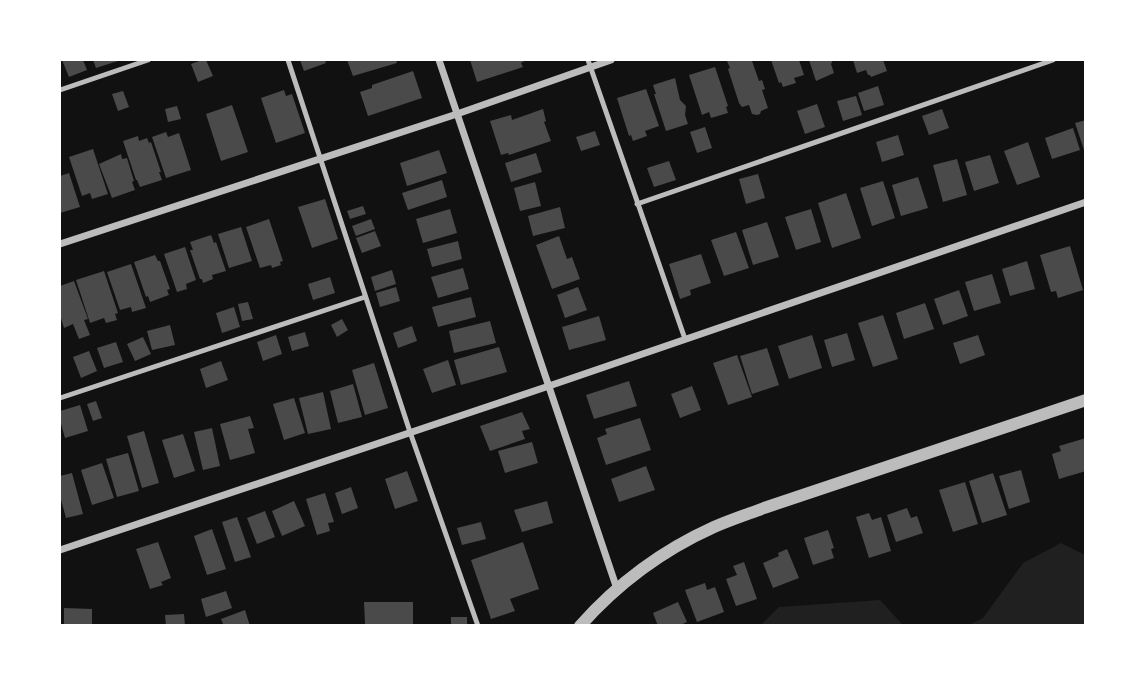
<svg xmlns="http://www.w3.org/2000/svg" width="1145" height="685" font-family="Lora,serif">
	<rect width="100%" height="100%" fill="#111"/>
	<g fill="#202020">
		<path d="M1061 543 1085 555V625H969L983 618 1023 563Z"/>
		<path d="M880 600 903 625H761L779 607Z"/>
	</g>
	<g fill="#4a4a4a">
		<path d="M62 60H83L87 70 69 77Z"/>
		<path d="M93 60H121L96 68Z"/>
		<path d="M202 60H206L213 76 198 82 191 64Z"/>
		<path d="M300 60H325L326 63 304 71Z"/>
		<path d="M347 60H396L397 63 353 76Z"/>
		<path d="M470 60H526L521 63 523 67 477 82Z"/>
		<path d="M733 60H750L751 61H752L759 81 762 80 765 89 762 90 768 108 761 111 760 114 757 115 752 114 749 105 742 107 739 103 728 69 730 68 727 61Z"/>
		<path d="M771 60H799L804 75 794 78 796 83 783 87 781 82 779 83Z"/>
		<path d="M809 60H833L831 64 834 73 816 81Z"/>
		<path d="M853 60H883L887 71 871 77 870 75H868L866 70 857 73Z"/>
		<path d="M715 67 728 106 726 107 728 113 711 118 709 112 702 115 689 75Z"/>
		<path d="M413 71 422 98 368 116 360 92 372 88V85Z"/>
		<path d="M675 78 680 100 686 106 685 115 688 124 666 131 654 94H656L653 85Z"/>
		<path d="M878 86 884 105 864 111 858 93Z"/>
		<path d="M646 89 659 126 645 131 647 136 633 141 631 135 629 136 617 98Z"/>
		<path d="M284 90 286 96 292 94 305 133 276 143 261 98Z"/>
		<path d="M123 91 129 107 118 111 112 94Z"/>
		<path d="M856 96 862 115 843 121 837 101Z"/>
		<path d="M817 104 825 127 805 134 797 111Z"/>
		<path d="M232 105 248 152 221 161 206 114Z"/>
		<path d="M177 106 181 119 168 122 165 109Z"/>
		<path d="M543 109 546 121 544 122 551 141 509 155 508 153 501 155 490 121 511 115 512 120Z"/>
		<path d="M942 109 949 128 929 135 922 116Z"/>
		<path d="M1086 120V153H1085L1075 123Z"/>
		<path d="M705 127 712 148 697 153 690 132Z"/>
		<path d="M1073 128 1080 150 1052 159 1045 138Z"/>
		<path d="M595 131 600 145 581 151 576 137Z"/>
		<path d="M166 132 168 137 179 133 191 170 166 178 152 137Z"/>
		<path d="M898 135 904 155 882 162 876 142Z"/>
		<path d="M138 136 139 141 147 138 149 143 151 142 161 172H159L162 180 140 187 137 180H136L123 141Z"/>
		<path d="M1028 142 1040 177 1017 185 1004 151Z"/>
		<path d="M93 149 108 194 92 199 90 193 82 196 69 157Z"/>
		<path d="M439 150 447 173 407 186 400 163Z"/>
		<path d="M536 153 542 172 511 182 505 163Z"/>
		<path d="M121 154 122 159 127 158 134 181 132 182 135 190 112 198 99 164Z"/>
		<path d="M990 155 999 183 974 191 965 162Z"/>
		<path d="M957 159 967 195 943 202 933 165Z"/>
		<path d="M669 161 676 180 654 187 647 168Z"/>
		<path d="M69 173 80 207 60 213V176Z"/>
		<path d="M758 174 765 198 746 204 739 179Z"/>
		<path d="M918 177 928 208 901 216 892 185Z"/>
		<path d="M442 180 447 197 408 210 402 193Z"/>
		<path d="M883 181 895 218 872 226 860 188Z"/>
		<path d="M535 182 541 206 520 211 514 188Z"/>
		<path d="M846 193 861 238 832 248 818 203Z"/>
		<path d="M325 199 338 239 312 248 298 207Z"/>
		<path d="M363 206 366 214 350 219 347 211Z"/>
		<path d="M560 207 565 228 533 236 528 216Z"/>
		<path d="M450 209 457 233 423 243 416 219Z"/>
		<path d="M811 209 821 242 796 250 785 217Z"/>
		<path d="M269 219 283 261 280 262 281 265 272 268 271 265 260 268 246 227Z"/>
		<path d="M371 219 375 229 356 236 352 226Z"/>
		<path d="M767 222 779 257 753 265 742 230Z"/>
		<path d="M241 227 252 261 229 268 218 234Z"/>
		<path d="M375 231 381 246 362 253 356 238Z"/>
		<path d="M736 232 749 268 724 276 711 240Z"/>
		<path d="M211 235 214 243 216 242 226 271 212 275 213 279 203 283 202 279H200L190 250H193L190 242Z"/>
		<path d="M559 236 567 259 572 257 580 279 552 289 536 245Z"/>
		<path d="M458 241 462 259 432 267 427 249Z"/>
		<path d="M1070 246 1083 290 1058 298 1056 291 1051 292 1040 255Z"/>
		<path d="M185 247 196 280 186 284 187 289 177 292 164 254Z"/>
		<path d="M701 254 711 283 690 290 691 295 680 299 669 264Z"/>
		<path d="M155 255 158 261H160L170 289 167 290 169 295 150 302 148 296 146 297 134 262Z"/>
		<path d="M1027 261 1035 289 1010 296 1002 269Z"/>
		<path d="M131 264 146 308 132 312 131 307 120 310 107 272Z"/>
		<path d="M463 268 469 289 438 298 431 277Z"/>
		<path d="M392 270 396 284 375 291 371 277Z"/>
		<path d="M104 271 118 313 115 314 117 320 106 323 104 318 90 323 76 280Z"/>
		<path d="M992 274 1001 303 974 311 965 282Z"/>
		<path d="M330 277 335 293 313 300 308 284Z"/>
		<path d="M74 281 88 319 84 320 90 335 79 339 73 324 64 328 60 315V286Z"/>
		<path d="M396 287 400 301 380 307 376 293Z"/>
		<path d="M578 287 587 310 565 318 557 295Z"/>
		<path d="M959 290 968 316 943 325 934 299Z"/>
		<path d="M471 297 476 317 438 327 432 307Z"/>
		<path d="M248 302 253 319 242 321 238 304Z"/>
		<path d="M925 303 934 329 904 339 896 313Z"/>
		<path d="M234 307 240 327 222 333 216 313Z"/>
		<path d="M883 315 898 359 873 367 858 323Z"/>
		<path d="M599 316 606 340 569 350 562 327Z"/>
		<path d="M342 319 348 330 337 337 331 325Z"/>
		<path d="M490 321 496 343 454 353 449 331Z"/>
		<path d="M170 325 175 345 152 350 147 331Z"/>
		<path d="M412 326 417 341 398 348 393 333Z"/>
		<path d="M305 332 309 346 292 351 288 337Z"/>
		<path d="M847 333 855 360 832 367 824 340Z"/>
		<path d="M276 335 282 354 263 361 257 342Z"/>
		<path d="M812 335 822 368 789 379 778 346Z"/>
		<path d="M978 335 985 355 960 364 953 343Z"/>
		<path d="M143 337 151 354 135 361 127 344Z"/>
		<path d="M116 342 123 362 104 368 97 348Z"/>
		<path d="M499 347 507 372 461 385 454 360Z"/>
		<path d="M767 348 779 385 752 394 740 356Z"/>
		<path d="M89 351 97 371 81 378 73 357Z"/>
		<path d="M737 355 752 397 728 405 713 363Z"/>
		<path d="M448 360 456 385 432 393 423 369Z"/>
		<path d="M221 361 228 380 206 388 200 369Z"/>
		<path d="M374 363 388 408 365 415 352 370Z"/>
		<path d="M629 381 637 406 594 419 586 395Z"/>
		<path d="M353 384 362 417 338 423 330 391Z"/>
		<path d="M692 386 701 410 680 418 671 394Z"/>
		<path d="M323 392 331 429 308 434 299 398Z"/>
		<path d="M294 398 305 433 284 440 273 404Z"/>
		<path d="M96 401 102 418 93 421 87 404Z"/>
		<path d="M80 405 88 431 65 438 60 420V411Z"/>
		<path d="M522 412 530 429 522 431 525 439 490 451 480 426Z"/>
		<path d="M250 416 254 428 248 429 255 453 230 460 220 424Z"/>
		<path d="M640 418 651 450 606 465 597 438 607 434 605 429Z"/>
		<path d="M212 428 220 466 203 470 194 432Z"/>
		<path d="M144 431 159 483 142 488 127 436Z"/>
		<path d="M183 434 195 471 174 478 162 440Z"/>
		<path d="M1086 438V471L1059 479 1052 454 1061 451 1059 446Z"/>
		<path d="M532 442 538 463 505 473 498 451Z"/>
		<path d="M128 453 139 491 117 497 106 459Z"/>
		<path d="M102 463 114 498 92 505 81 470Z"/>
		<path d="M646 466 655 490 619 502 611 479Z"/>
		<path d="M1021 470 1030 502 1009 509 999 476Z"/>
		<path d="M407 471 418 501 395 509 385 479Z"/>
		<path d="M72 473 83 514 66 518 60 496V476Z"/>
		<path d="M993 473 1007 515 982 523 969 481Z"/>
		<path d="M965 482 978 524 953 532 939 490Z"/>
		<path d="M351 487 358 508 342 514 335 493Z"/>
		<path d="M325 493 334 522 328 523 330 531 317 535 306 499Z"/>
		<path d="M294 501 305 526 282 536 272 511Z"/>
		<path d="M547 501 553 523 522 532 514 510Z"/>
		<path d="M907 508 911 518 917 516 923 533 896 542 887 515Z"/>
		<path d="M265 511 275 537 257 544 247 518Z"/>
		<path d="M869 513 872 520 881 517 891 551 869 558 856 517Z"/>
		<path d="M237 517 251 557 235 562 222 522Z"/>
		<path d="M481 522 486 539 462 545 457 528Z"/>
		<path d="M212 529 226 569 207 575 194 536Z"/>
		<path d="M828 530 834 548 831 549 834 558 813 565 804 538Z"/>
		<path d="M158 542 171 578 161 582 163 585 150 589 136 549Z"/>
		<path d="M523 542 539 589 510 599 515 611 491 619 471 560Z"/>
		<path d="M787 549 799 578 773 588 763 563 779 556 778 553Z"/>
		<path d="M744 562 757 599 736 606 726 579 737 575 733 566Z"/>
		<path d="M705 583 707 590 715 587 724 612 697 622 685 590Z"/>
		<path d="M226 591 232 608 206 617 201 599Z"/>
		<path d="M364 602H413V624H365Z"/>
		<path d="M678 602 687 622 678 626H658L653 613Z"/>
		<path d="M64 608 92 609V626H64Z"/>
		<path d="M245 610 250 626H224L221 619Z"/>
		<path d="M184 614 185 626H166L165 615Z"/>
		<rect x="451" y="617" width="16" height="9"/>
	</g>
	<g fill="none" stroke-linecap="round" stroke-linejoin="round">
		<g stroke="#bcbcbc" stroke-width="5">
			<path d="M288 60 410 432 478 626"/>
			<path d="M588 60 685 339"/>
			<path d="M60 90 148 60"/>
			<path d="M637 204 1053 60"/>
			<path d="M60 398 365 297"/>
		</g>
		<g stroke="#bcbcbc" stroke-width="7">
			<path d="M439 60 617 589"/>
			<path d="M60 244 457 114 611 60"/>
			<path d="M60 550 549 386 1086 202"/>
		</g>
		<path stroke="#bcbcbc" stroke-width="12" d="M580 626C617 584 663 550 714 527 730 520 748 514 764 508L1086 400"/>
	</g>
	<rect width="1145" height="685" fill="none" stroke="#ffffff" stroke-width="122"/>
</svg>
